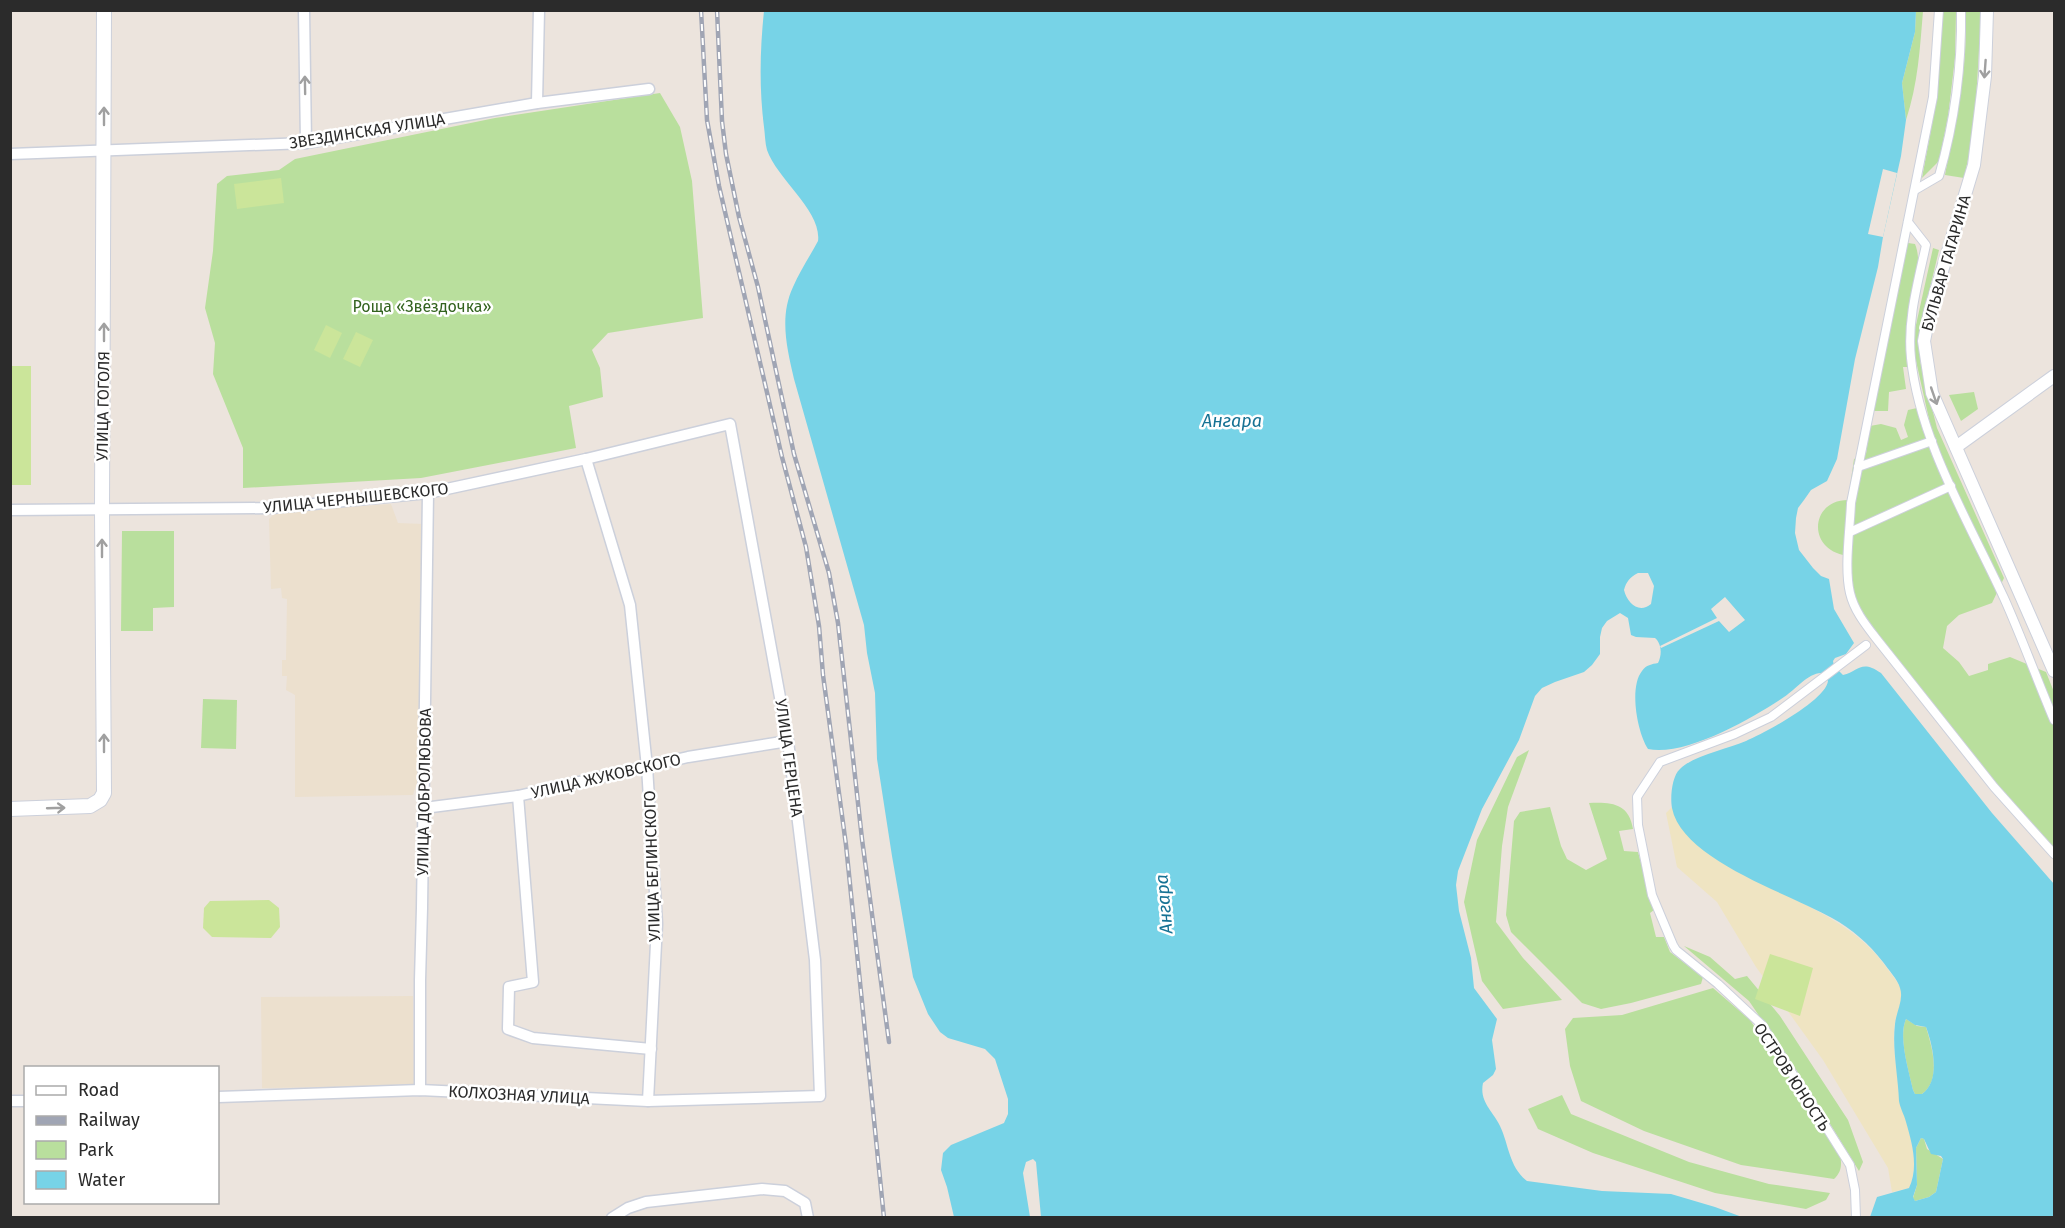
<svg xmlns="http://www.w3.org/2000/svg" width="2065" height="1228" font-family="'Fira Sans',sans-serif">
	<rect width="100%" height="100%" fill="#ece4dd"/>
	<g fill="#ece0ce">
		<path d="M391 504 398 523 424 524 420 773 413 795 295 797V695L286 690 287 676H282V660H286L287 599 282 598 281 588 271 589 269 519 276 512Z"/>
		<path d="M413 996 414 1086 262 1088 261 997Z"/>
	</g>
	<g fill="#b9df9d">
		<path d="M1916 11H1923C1920 48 1918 84 1906 120L1902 83 1915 32Z"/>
		<path d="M1942 11H1956L1955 58 1948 117 1939 161 1922 178 1936 103Z"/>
		<path d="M1965 11H1981V18L1974 132 1964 178 1945 175C1955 122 1969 65 1965 11Z"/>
		<path d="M660 93 680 127 692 181 703 318 608 333 592 350 600 368 603 397 569 406 576 448 421 478 243 488V448L213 374 215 343 205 308 213 251 217 184 227 176 279 170 295 159 495 118Z"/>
		<path d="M1908 243 1915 244C1923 263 1913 285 1910 305 1907 325 1906 346 1907 367H1903L1906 389 1889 392 1888 411H1873Z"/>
		<path d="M1933 248 1939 250 1920 330V361L1937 428 2004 578 1992 603 1959 615 1947 626 1943 648 1959 662 1969 676 1988 670V664L2010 657 2046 672 2054 692V850L2007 797 1875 632 1861 610 1851 587V556C1806 553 1809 500 1848 500L1854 459 1866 454 1870 426 1881 424 1896 428 1901 440 1908 437 1904 425 1908 410 1917 408 1923 431 1931 428 1914 352V334Z"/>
		<path d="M1974 392 1978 409 1961 421 1949 395Z"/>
		<path d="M122 531H174V607L153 608V631H121Z"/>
		<path d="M203 699 237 700 236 749 201 748Z"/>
		<path d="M1529 750 1508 807 1502 846 1496 922 1523 958 1562 1000 1503 1009 1482 981 1464 902 1477 840 1517 757Z"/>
		<path d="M1589 803C1611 802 1629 803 1633 829L1619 831 1624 851 1638 852 1654 910 1650 913 1656 937H1664L1670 952 1703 977 1701 984 1631 1003 1601 1009 1582 1003 1511 932 1506 915 1514 821 1520 812 1550 807 1561 846 1567 859 1586 870 1607 859Z"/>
		<path d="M1684 946 1710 957 1735 979 1747 976 1780 1016 1848 1120 1863 1162 1859 1171 1803 1080 1749 1001Z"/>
		<path d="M1713 988 1750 1020 1839 1148C1841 1160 1844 1170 1834 1179L1741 1165 1644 1131 1581 1101 1570 1066 1565 1029 1573 1018 1622 1015Z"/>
		<path d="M1906 1019 1917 1026 1926 1027C1932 1047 1942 1080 1922 1094H1915L1913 1090C1909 1071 1898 1037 1906 1019Z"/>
		<path d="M1562 1095 1571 1114 1689 1162 1769 1184 1830 1193 1826 1200 1806 1209 1715 1193 1593 1153 1538 1129 1528 1109Z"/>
		<path d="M1921 1138 1924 1139 1927 1149 1943 1159 1936 1192 1929 1197 1915 1201 1913 1198 1917 1185 1916 1148Z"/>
	</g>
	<path fill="#efe4c2" d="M1672 807C1685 843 1704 849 1736 867 1755 877 1773 888 1792 898 1830 917 1865 935 1889 971 1893 976 1897 981 1900 987 1905 998 1897 1011 1895 1022 1891 1046 1898 1071 1899 1095 1900 1105 1904 1112 1906 1121 1912 1142 1919 1167 1909 1188L1892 1192 1888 1168 1823 1060 1756 967 1717 902 1677 867 1666 813Z"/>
	<g fill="#cbe59a">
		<path d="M281 178 284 203 237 209 234 184Z"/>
		<path d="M326 325 342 333 330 358 314 350Z"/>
		<path d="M356 332 373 340 360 367 343 359Z"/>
		<path d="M10 366H31V485H11Z"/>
		<path d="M269 900 279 908 280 927 271 938 212 937 203 928 204 908 210 901Z"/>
		<path d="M1770 954 1813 968 1800 1016 1755 999Z"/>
	</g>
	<path fill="#77d3e7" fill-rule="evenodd" d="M764 11H1916L1915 32 1902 83 1906 120 1901 156 1883 237 1878 267 1855 359 1837 459 1827 481 1811 490 1804 500 1798 508 1796 518 1795 533 1799 550 1813 568 1821 576 1829 579 1834 609 1854 643 1846 654 1835 658 1833 661 1834 666 1843 675C1859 671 1861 659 1881 673L1992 813 2054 884V1217H1870L1877 1197 1909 1188C1919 1167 1912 1143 1906 1122 1904 1114 1900 1108 1899 1101 1898 1075 1892 1049 1895 1024 1896 1012 1904 1000 1900 988 1898 980 1888 969 1883 962 1869 944 1852 929 1832 918 1790 894 1682 860 1672 808 1670 797 1672 776 1680 769 1694 755 1728 749 1746 741 1765 733 1826 700 1828 681L1822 673C1809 672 1795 690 1784 697 1753 718 1685 757 1648 749 1637 732 1629 687 1642 671 1646 665 1652 664 1658 663 1662 655 1662 644 1655 638L1636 637 1631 635 1628 618 1620 613 1607 621 1602 628 1600 637V654L1592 665 1584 672 1555 682 1542 688 1535 696 1519 740 1482 809 1458 871 1456 885 1459 911 1471 958 1474 988 1497 1019 1492 1040 1496 1069 1493 1075 1483 1083C1479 1102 1493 1111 1500 1126 1509 1145 1509 1167 1527 1181L1602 1191 1671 1194 1715 1207 1742 1217H1041L1036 1162 1033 1159 1026 1162 1023 1173 1030 1217H954L947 1187 941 1170 943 1153 951 1145 1004 1123 1008 1114V1099L995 1059 985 1049 948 1038 940 1032 928 1014 913 977 892 856 877 759 875 693 867 653 864 625 794 379C787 348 779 317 793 287 800 271 810 256 818 241 822 211 777 179 767 150 765 143 765 134 764 127 759 88 760 49 764 11ZM1638 573H1648L1654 586 1651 604C1639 614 1627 603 1624 590 1626 582 1630 577 1638 573ZM1906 1019 1915 1025 1926 1027C1933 1046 1941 1081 1922 1094H1915L1913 1090C1909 1071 1898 1037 1906 1019ZM1921 1138 1924 1139 1931 1154 1941 1156 1943 1159 1936 1192 1929 1197 1915 1201 1913 1197 1917 1185 1916 1148Z"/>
	<g fill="#ece4dd">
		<path d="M1883 169 1897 173 1883 237 1868 234Z"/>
		<path d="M1725 597 1745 620 1729 632 1719 621 1661 648 1660 646 1717 618 1711 609Z"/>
	</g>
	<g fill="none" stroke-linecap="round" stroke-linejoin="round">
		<defs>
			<g id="pedestrian">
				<path d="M1939 10 1933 97 1851 503C1850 529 1844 568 1850 593 1854 610 1865 624 1875 637L1994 787 2054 854"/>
				<path d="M1915 190 1939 176C1954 124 1962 65 1961 10"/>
				<path d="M1908 222 1926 245C1918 282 1907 320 1911 358 1919 440 1970 524 2004 598 2022 638 2037 680 2054 720"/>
				<path d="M1858 467 1932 441"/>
				<path d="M1850 532 1951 486"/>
				<path d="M1856 1218 1855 1190 1850 1165 1762 1025 1718 984 1676 950 1673 945 1652 895 1638 825 1637 797 1660 762 1735 734 1771 717 1866 645"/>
			</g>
			<g id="minor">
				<path d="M304 10 306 143"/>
				<path d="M537 103 539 10"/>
				<path d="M10 154 306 143 537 103 649 89"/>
				<path d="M586 459 630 605 647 767 657 924 648 1101"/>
				<path d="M10 510 272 508 428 493 586 459 730 424 788 741 815 960 820 1096 648 1101 420 1090 218 1097"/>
				<path d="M518 796 533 982 509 987 508 1029 533 1038 651 1049"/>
				<path d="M424 808 518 796 688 757 788 741"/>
				<path d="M420 1090V980L422 908 428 493"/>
				<path d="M10 1101H26"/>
				<path d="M612 1218 628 1208 646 1202 762 1189 785 1191 805 1203 808 1218"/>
			</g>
			<g id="tertiary">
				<path d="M1987 10 1985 76 1974 165 1930 311 1924 341 1932 393 2054 671"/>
				<path d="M1956 447 2054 376"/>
			</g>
			<path id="secondary" d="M10 809 90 806 100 800 104 793 102 510 104 10"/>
		</defs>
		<use href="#pedestrian" stroke="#ccd0db" stroke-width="10"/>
		<use href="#minor" stroke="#ccd0db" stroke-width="13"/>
		<use href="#tertiary" stroke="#ccd0db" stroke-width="14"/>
		<use href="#secondary" stroke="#ccd0db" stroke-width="16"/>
		<use href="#pedestrian" stroke="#fff" stroke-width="8"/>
		<use href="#minor" stroke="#fff" stroke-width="10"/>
		<use href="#tertiary" stroke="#fff" stroke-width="12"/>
		<use href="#secondary" stroke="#fff" stroke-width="14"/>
		<defs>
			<g id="rail">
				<path d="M701 10 707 120 719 186 782 457 806 547 819 626 823 675 846 845 884 1218"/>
				<path d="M717 10 722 121 726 154 739 217 758 287 794 454 829 573 838 623 862 839 889 1042"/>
			</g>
		</defs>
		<use href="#rail" stroke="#a0a5b4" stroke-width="4.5"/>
		<use href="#rail" stroke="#fff" stroke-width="2" stroke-dasharray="7" stroke-linecap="butt"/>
	</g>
	<defs><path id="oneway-shaft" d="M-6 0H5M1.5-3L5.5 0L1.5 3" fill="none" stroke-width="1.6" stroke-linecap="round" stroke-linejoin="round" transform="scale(1.5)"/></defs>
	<g stroke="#a0a0a0">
		<use href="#oneway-shaft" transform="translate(1985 69) rotate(94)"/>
		<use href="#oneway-shaft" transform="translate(305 85) rotate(-91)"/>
		<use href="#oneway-shaft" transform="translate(104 116) rotate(-90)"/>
		<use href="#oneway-shaft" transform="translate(104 332) rotate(-90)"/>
		<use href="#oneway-shaft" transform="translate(1934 396) rotate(71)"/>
		<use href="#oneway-shaft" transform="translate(102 548) rotate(-90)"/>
		<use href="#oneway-shaft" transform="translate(104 743) rotate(-90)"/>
		<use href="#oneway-shaft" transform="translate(56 808) rotate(-2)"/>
	</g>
	<g text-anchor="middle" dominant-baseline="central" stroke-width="5" stroke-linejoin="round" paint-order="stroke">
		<g font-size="16" fill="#2b2b2b" stroke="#fff">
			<text transform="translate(367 131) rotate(-9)">ЗВЕЗДИНСКАЯ УЛИЦА</text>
			<text transform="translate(1946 263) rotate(-74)">БУЛЬВАР ГАГАРИНА</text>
			<text transform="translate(103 406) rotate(-89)">УЛИЦА ГОГОЛЯ</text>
			<text transform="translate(356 498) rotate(-6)">УЛИЦА ЧЕРНЫШЕВСКОГО</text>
			<text transform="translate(789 758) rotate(82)">УЛИЦА ГЕРЦЕНА</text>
			<text transform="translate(606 776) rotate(-13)">УЛИЦА ЖУКОВСКОГО</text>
			<text transform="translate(424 792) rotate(-89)">УЛИЦА ДОБРОЛЮБОВА</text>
			<text transform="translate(652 866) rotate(-92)">УЛИЦА БЕЛИНСКОГО</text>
			<text transform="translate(1792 1077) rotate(57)">ОСТРОВ ЮНОСТЬ</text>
			<text transform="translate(519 1095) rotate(3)">КОЛХОЗНАЯ УЛИЦА</text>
		</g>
		<g font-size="16" fill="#33631f" stroke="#fff">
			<text x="422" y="306">Роща «Звёздочка»</text>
		</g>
		<g font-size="18" font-style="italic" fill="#167294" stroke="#fff">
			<text x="1232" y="421">Ангара</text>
			<text transform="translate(1164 904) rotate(-95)">Ангара</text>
		</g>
	</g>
	<rect width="2065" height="1228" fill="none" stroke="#2b2b2b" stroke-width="24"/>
	<rect x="24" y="1066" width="195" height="138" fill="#ffffff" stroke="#aaaaaa" stroke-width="1.5"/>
	<rect x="36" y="1086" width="30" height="9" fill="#ffffff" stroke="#aaaaaa" stroke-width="1.5"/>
	<text x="78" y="1096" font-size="18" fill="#2b2b2b">Road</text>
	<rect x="36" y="1116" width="30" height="9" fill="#a0a5b4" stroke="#aaaaaa" stroke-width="1.5"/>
	<text x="78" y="1126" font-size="18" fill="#2b2b2b">Railway</text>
	<rect x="36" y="1141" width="30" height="18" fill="#b9df9d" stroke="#aaaaaa" stroke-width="1.5"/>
	<text x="78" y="1156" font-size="18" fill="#2b2b2b">Park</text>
	<rect x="36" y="1171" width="30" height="18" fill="#77d3e7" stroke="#aaaaaa" stroke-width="1.5"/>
	<text x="78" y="1186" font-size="18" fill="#2b2b2b">Water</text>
</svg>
